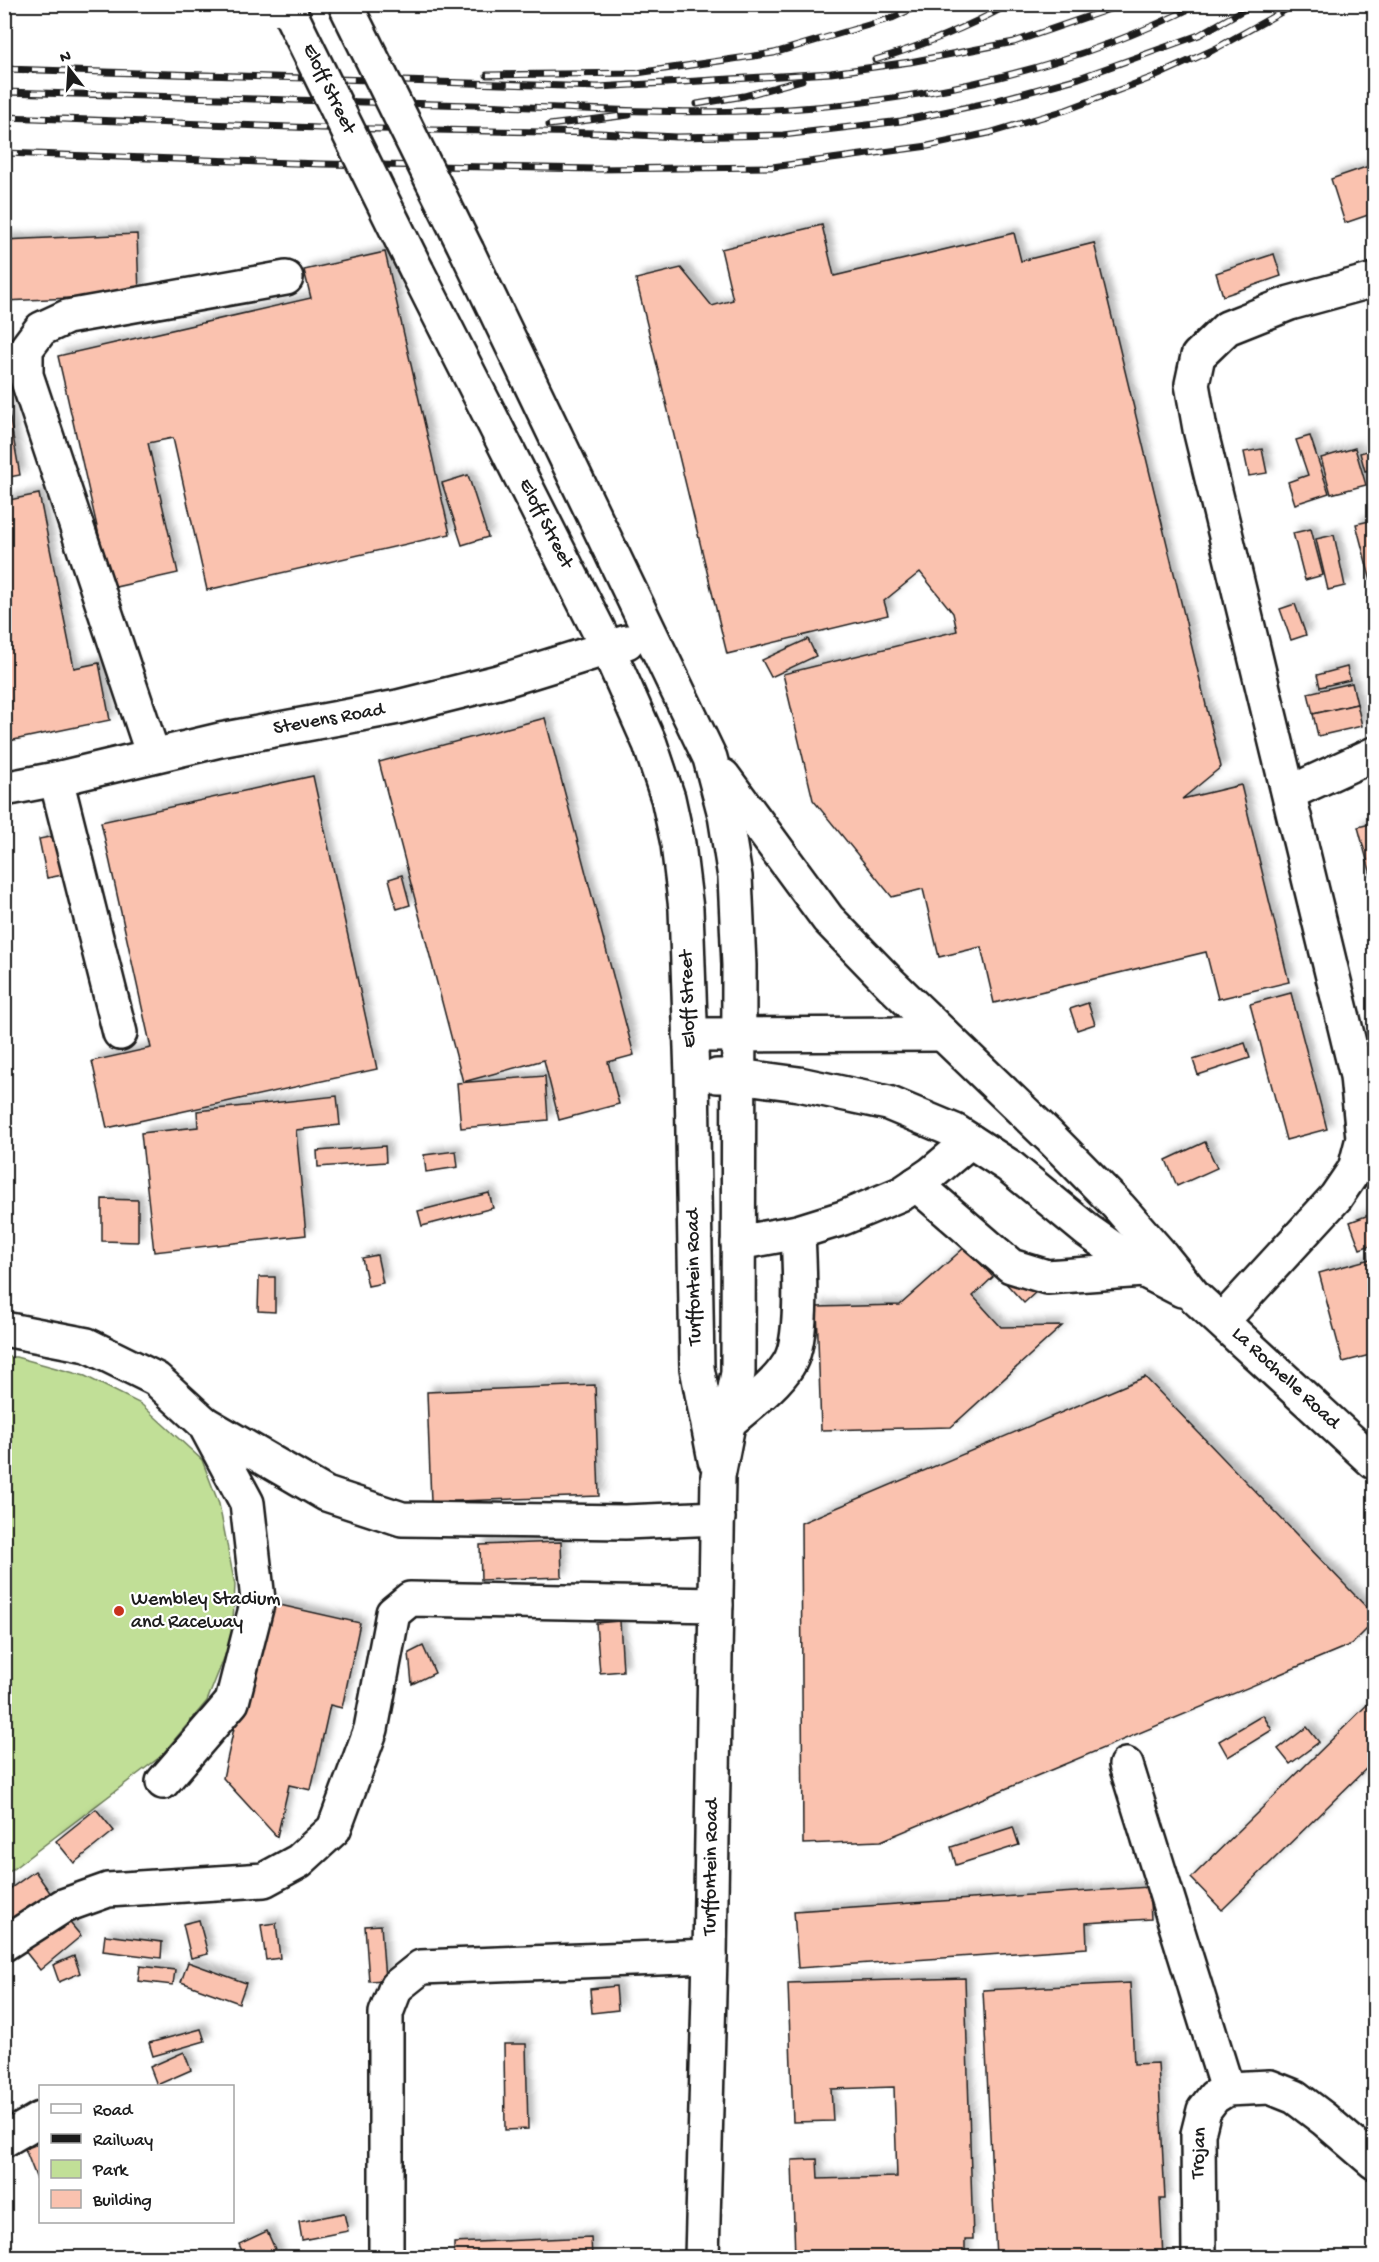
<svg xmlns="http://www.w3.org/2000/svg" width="1379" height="2262" font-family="'Gochi Hand',sans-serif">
	<defs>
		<filter id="shadow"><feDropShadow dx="5.5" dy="-5.5" stdDeviation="3" flood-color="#0004"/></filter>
	</defs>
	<rect width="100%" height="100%" fill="#fff"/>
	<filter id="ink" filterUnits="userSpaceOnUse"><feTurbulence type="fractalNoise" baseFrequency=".0167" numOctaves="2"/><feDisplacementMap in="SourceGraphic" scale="12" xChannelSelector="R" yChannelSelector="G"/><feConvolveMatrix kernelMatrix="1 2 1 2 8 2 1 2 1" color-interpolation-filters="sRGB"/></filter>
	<g filter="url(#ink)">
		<path fill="#c1df97" stroke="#6e7e5a" stroke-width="1.5" d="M4 1357H16L85 1376 141 1404 202 1460 219 1504 235 1585 232 1638 207 1701 160 1757 5 1875Z"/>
		<g fill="#fac2af" stroke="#1c1c1c" stroke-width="1.5" filter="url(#shadow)">
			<path d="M743 4H777V6L743 7Z"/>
			<path d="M1369 166 1374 183V213L1345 223 1331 179Z"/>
			<path d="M822 225 834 276 1014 233 1021 261 1094 243 1221 767 1182 799 1241 785 1289 982 1218 999 1206 952 994 1003 981 947 939 957 923 889 892 897 813 800 783 674 957 631 953 613 920 572 884 601 888 615 727 654 636 279 681 268 712 306 733 300 721 249Z"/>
			<path d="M137 234 139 295 4 301V240Z"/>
			<path d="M385 252 450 534 207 590 173 438 148 443 178 573 111 588 58 356 311 298 304 270Z"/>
			<path d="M1274 254 1281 276 1223 296 1216 273Z"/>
			<path d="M4 386 20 475 4 478Z"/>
			<path d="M1310 436 1329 493 1295 504 1288 482 1308 475 1296 440Z"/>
			<path d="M1355 448 1366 485 1331 494 1321 458Z"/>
			<path d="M1262 449 1267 473 1249 476 1244 452Z"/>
			<path d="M1374 449V469L1365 471 1360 453Z"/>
			<path d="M468 475 488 537 462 545 442 483Z"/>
			<path d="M39 494 74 668 99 663 110 720 4 742V501Z"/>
			<path d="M1374 520V593L1356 524Z"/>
			<path d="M1311 529 1323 575 1305 580 1293 533Z"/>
			<path d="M1334 535 1345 586 1328 590 1316 539Z"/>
			<path d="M1295 604 1306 635 1291 640 1280 609Z"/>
			<path d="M808 639 816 656 771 677 762 660Z"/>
			<path d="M1347 667 1350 680 1320 687 1317 675Z"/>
			<path d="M1352 683 1357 704 1313 714 1308 693Z"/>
			<path d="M1357 704 1362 726 1318 736 1313 714Z"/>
			<path d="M545 718 634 1055 608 1062 619 1104 559 1120 544 1060 463 1082 379 762Z"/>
			<path d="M313 776 377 1069 107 1128 92 1061 151 1048 101 822Z"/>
			<path d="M1374 823V886L1358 827Z"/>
			<path d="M65 834 73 873 47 878 39 839Z"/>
			<path d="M402 875 410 905 397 909 389 879Z"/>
			<path d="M1291 993 1327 1129 1286 1140 1250 1004Z"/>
			<path d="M1088 1003 1095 1024 1077 1030 1070 1009Z"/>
			<path d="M1245 1043 1250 1058 1198 1075 1193 1060Z"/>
			<path d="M545 1076 548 1120 461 1128 457 1083Z"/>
			<path d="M337 1096 340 1125 296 1130 306 1235 154 1252 141 1133 198 1127 197 1111Z"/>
			<path d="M1205 1142 1217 1168 1177 1186 1166 1160Z"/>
			<path d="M385 1146 386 1162 318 1167 317 1151Z"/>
			<path d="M456 1151 458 1167 426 1172 424 1155Z"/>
			<path d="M489 1193 493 1208 422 1226 418 1211Z"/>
			<path d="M102 1199 138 1200V1242L102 1241Z"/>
			<path d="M1374 1213V1244L1360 1249 1350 1222Z"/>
			<path d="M965 1247 993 1277 973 1296 1001 1327 1062 1326 951 1427 821 1430 817 1307 900 1305Z"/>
			<path d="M377 1255 383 1283 368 1286 362 1258Z"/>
			<path d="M1374 1258V1354L1343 1362 1319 1273Z"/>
			<path d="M1013 1267 1036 1292 1024 1303 1001 1278Z"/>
			<path d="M259 1277H275V1312L258 1311Z"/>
			<path d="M1145 1377 1374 1615V1622L1352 1644 881 1841 803 1844 801 1523Z"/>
			<path d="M595 1385 599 1496 431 1502 427 1392Z"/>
			<path d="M561 1542 562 1577 481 1580 480 1545Z"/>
			<path d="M262 1601 360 1623 342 1708 330 1705 311 1790 289 1785 277 1837 223 1778Z"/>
			<path d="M620 1621 623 1671 600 1673 596 1623Z"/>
			<path d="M423 1646 435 1673 412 1684 409 1653Z"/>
			<path d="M1374 1698V1761L1222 1910 1191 1878Z"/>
			<path d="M1263 1715 1272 1730 1228 1757 1219 1741Z"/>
			<path d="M1307 1727 1319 1742 1290 1764 1278 1749Z"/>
			<path d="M96 1809 114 1831 74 1863 56 1841Z"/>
			<path d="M1013 1827 1019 1845 956 1865 951 1847Z"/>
			<path d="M35 1871 51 1894 4 1927V1893Z"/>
			<path d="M1149 1887 1151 1919 1086 1923 1087 1948 798 1968 794 1911Z"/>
			<path d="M66 1918 81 1936 40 1970 25 1951Z"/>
			<path d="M199 1920 208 1954 191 1958 183 1924Z"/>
			<path d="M276 1923 280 1958 266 1960 261 1925Z"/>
			<path d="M381 1925 385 1980 369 1981 365 1926Z"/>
			<path d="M105 1935 162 1942 161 1958 103 1951Z"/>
			<path d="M74 1956 80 1973 59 1982 53 1965Z"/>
			<path d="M188 1962 246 1983 239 2003 181 1982Z"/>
			<path d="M140 1966 175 1970 173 1985 138 1981Z"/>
			<path d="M965 1978 973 2239H965V2258H795L792 2160 817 2159 818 2179 897 2177 894 2087 831 2089 833 2121 793 2122 788 1983Z"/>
			<path d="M1130 1983 1134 2064 1158 2063 1165 2199H1160L1163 2258H996L983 1990Z"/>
			<path d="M616 1986 618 2010 592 2013 590 1989Z"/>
			<path d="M201 2029 205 2041 153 2056 149 2043Z"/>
			<path d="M504 2044H526L528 2129 505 2130Z"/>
			<path d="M184 2052 191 2070 157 2085 150 2067Z"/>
			<path d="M40 2143V2187L25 2149Z"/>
			<path d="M344 2213 348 2231 302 2240 299 2222Z"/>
			<path d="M267 2231 279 2258H245L239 2244Z"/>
			<path d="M591 2237 592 2258H454V2243Z"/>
		</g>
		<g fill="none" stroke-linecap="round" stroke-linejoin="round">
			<defs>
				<g id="minor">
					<path d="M467 251 710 758 725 815 735 877 739 965 738 1373 718 1476 710 1956 702 2258"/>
					<path d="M417 271 608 649 650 744 668 798 678 844 686 909 692 1076 697 1368 715 1460"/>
					<path d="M153 755 26 375V349L41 329 67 317 286 278"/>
					<path d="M723 776 828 919 891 984 1049 1136 1119 1207 1162 1256 1195 1297 1374 1462"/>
					<path d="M56 779 120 1033"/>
					<path d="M4 789 56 779 220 740 398 707 498 682 627 642"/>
					<path d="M1289 793 1374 754"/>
					<path d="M690 1035 943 1034"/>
					<path d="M717 1076H738L799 1084 888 1103 955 1131 1009 1166 1088 1231 1143 1270 1182 1290"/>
					<path d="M916 1184 1011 1266 1047 1277 1143 1270"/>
					<path d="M738 1243 798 1232 843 1218 903 1193 931 1174 970 1141"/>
					<path d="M1222 1321 1336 1197 1355 1169 1363 1138 1357 1076 1200 429 1192 384 1198 356 1227 328 1290 303 1374 280"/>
					<path d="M4 1329 87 1345 156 1379 204 1423 247 1503 258 1600 232 1702 163 1782"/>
					<path d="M204 1423 326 1494 402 1519 625 1522 718 1518"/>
					<path d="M728 1423C747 1406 775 1386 788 1365 805 1341 799 1263 798 1232"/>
					<path d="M1126 1765 1227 2089"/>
					<path d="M4 1944 63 1906 108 1890 264 1880 299 1861 334 1829 371 1729 393 1613 410 1599 716 1605"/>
					<path d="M4 2140 40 2119"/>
					<path d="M386 2258V2013L396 1987 421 1967 710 1956"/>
					<path d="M1199 2258 1198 2134 1204 2110 1214 2097 1227 2089 1270 2087 1295 2097 1324 2119 1374 2162"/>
				</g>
			</defs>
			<use href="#minor" stroke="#1c1c1c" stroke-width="38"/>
			<use href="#minor" stroke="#fff" stroke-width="33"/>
			<defs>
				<g id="rail">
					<path d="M875 60C922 46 966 28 1010 4"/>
					<path d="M4 69 599 87 831 73 910 62 1014 42 1124 4"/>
					<path d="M487 75 637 73 774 53 892 18 922 4"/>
					<path d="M4 92C161 96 317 101 473 105 578 108 684 116 789 109 928 100 1074 68 1199 4"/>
					<path d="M697 104 744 96 802 80"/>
					<path d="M4 117 320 128 599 133 676 137 783 135 901 121 987 103 1079 78 1199 35 1254 4"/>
					<path d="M549 125 629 115"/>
					<path d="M4 153 322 164 596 169 772 167 928 146 989 133 1066 110 1156 76 1213 50 1296 4"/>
				</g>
			</defs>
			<use href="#rail" stroke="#1c1c1c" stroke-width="7"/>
			<use href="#rail" stroke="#fff" stroke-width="4.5" stroke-dasharray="14" stroke-linecap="butt"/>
			<defs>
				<g id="minor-bridge">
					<path d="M345 4 467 251"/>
					<path d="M292 17 417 271"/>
				</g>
			</defs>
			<use href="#minor-bridge" stroke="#1c1c1c" stroke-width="38" stroke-linecap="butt"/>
			<use href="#minor-bridge" stroke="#fff" stroke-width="33"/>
		</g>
	</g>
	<circle fill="#c8321e" stroke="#fff" stroke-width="2" cx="119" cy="1611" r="6"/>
	<g text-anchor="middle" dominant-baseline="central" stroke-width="4.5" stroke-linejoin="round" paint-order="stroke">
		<g font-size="20" fill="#1c1c1c" stroke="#fff">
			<text transform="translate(328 89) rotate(64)">Eloff Street</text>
			<text transform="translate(545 524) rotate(63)">Eloff Street</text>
			<text transform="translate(329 720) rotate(-10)">Stevens Road</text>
			<text transform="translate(689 999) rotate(-92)">Eloff Street</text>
			<text transform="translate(695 1277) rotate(-91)">Turffontein Road</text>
			<text transform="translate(1285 1379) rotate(43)">La Rochelle Road</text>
			<text transform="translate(712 1867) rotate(-89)">Turffontein Road</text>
			<text transform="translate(1200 2153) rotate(-87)">Trojan</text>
		</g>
		<g font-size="20" fill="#1c1c1c" stroke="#fff" text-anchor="start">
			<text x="131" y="1600">Wembley Stadium<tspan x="131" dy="23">and Raceway</tspan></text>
		</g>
	</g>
	<rect width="1379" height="2262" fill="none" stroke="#fff" stroke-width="24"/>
	<rect x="12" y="12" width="1355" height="2238" fill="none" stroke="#1c1c1c" stroke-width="2" filter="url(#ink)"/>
	<rect x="39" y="2085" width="195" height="138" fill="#ffffff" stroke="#a4a4a4" stroke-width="1.5"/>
	<rect x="51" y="2104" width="30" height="9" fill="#ffffff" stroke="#a4a4a4" stroke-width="1.5"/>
	<text x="93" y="2115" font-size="18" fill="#1c1c1c">Road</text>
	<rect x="51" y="2134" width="30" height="9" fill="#1c1c1c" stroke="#a4a4a4" stroke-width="1.5"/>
	<text x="93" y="2145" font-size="18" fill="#1c1c1c">Railway</text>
	<rect x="51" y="2160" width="30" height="18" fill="#c1df97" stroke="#a4a4a4" stroke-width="1.5"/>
	<text x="93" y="2175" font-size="18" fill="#1c1c1c">Park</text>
	<rect x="51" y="2190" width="30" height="18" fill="#fac2af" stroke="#a4a4a4" stroke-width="1.5"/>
	<text x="93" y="2205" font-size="18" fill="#1c1c1c">Building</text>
	<g transform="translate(69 69) rotate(343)" stroke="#ffffff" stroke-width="4.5" paint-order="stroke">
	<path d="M0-4.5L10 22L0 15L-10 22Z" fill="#1c1c1c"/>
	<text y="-9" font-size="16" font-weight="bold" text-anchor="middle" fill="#1c1c1c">N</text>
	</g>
</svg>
